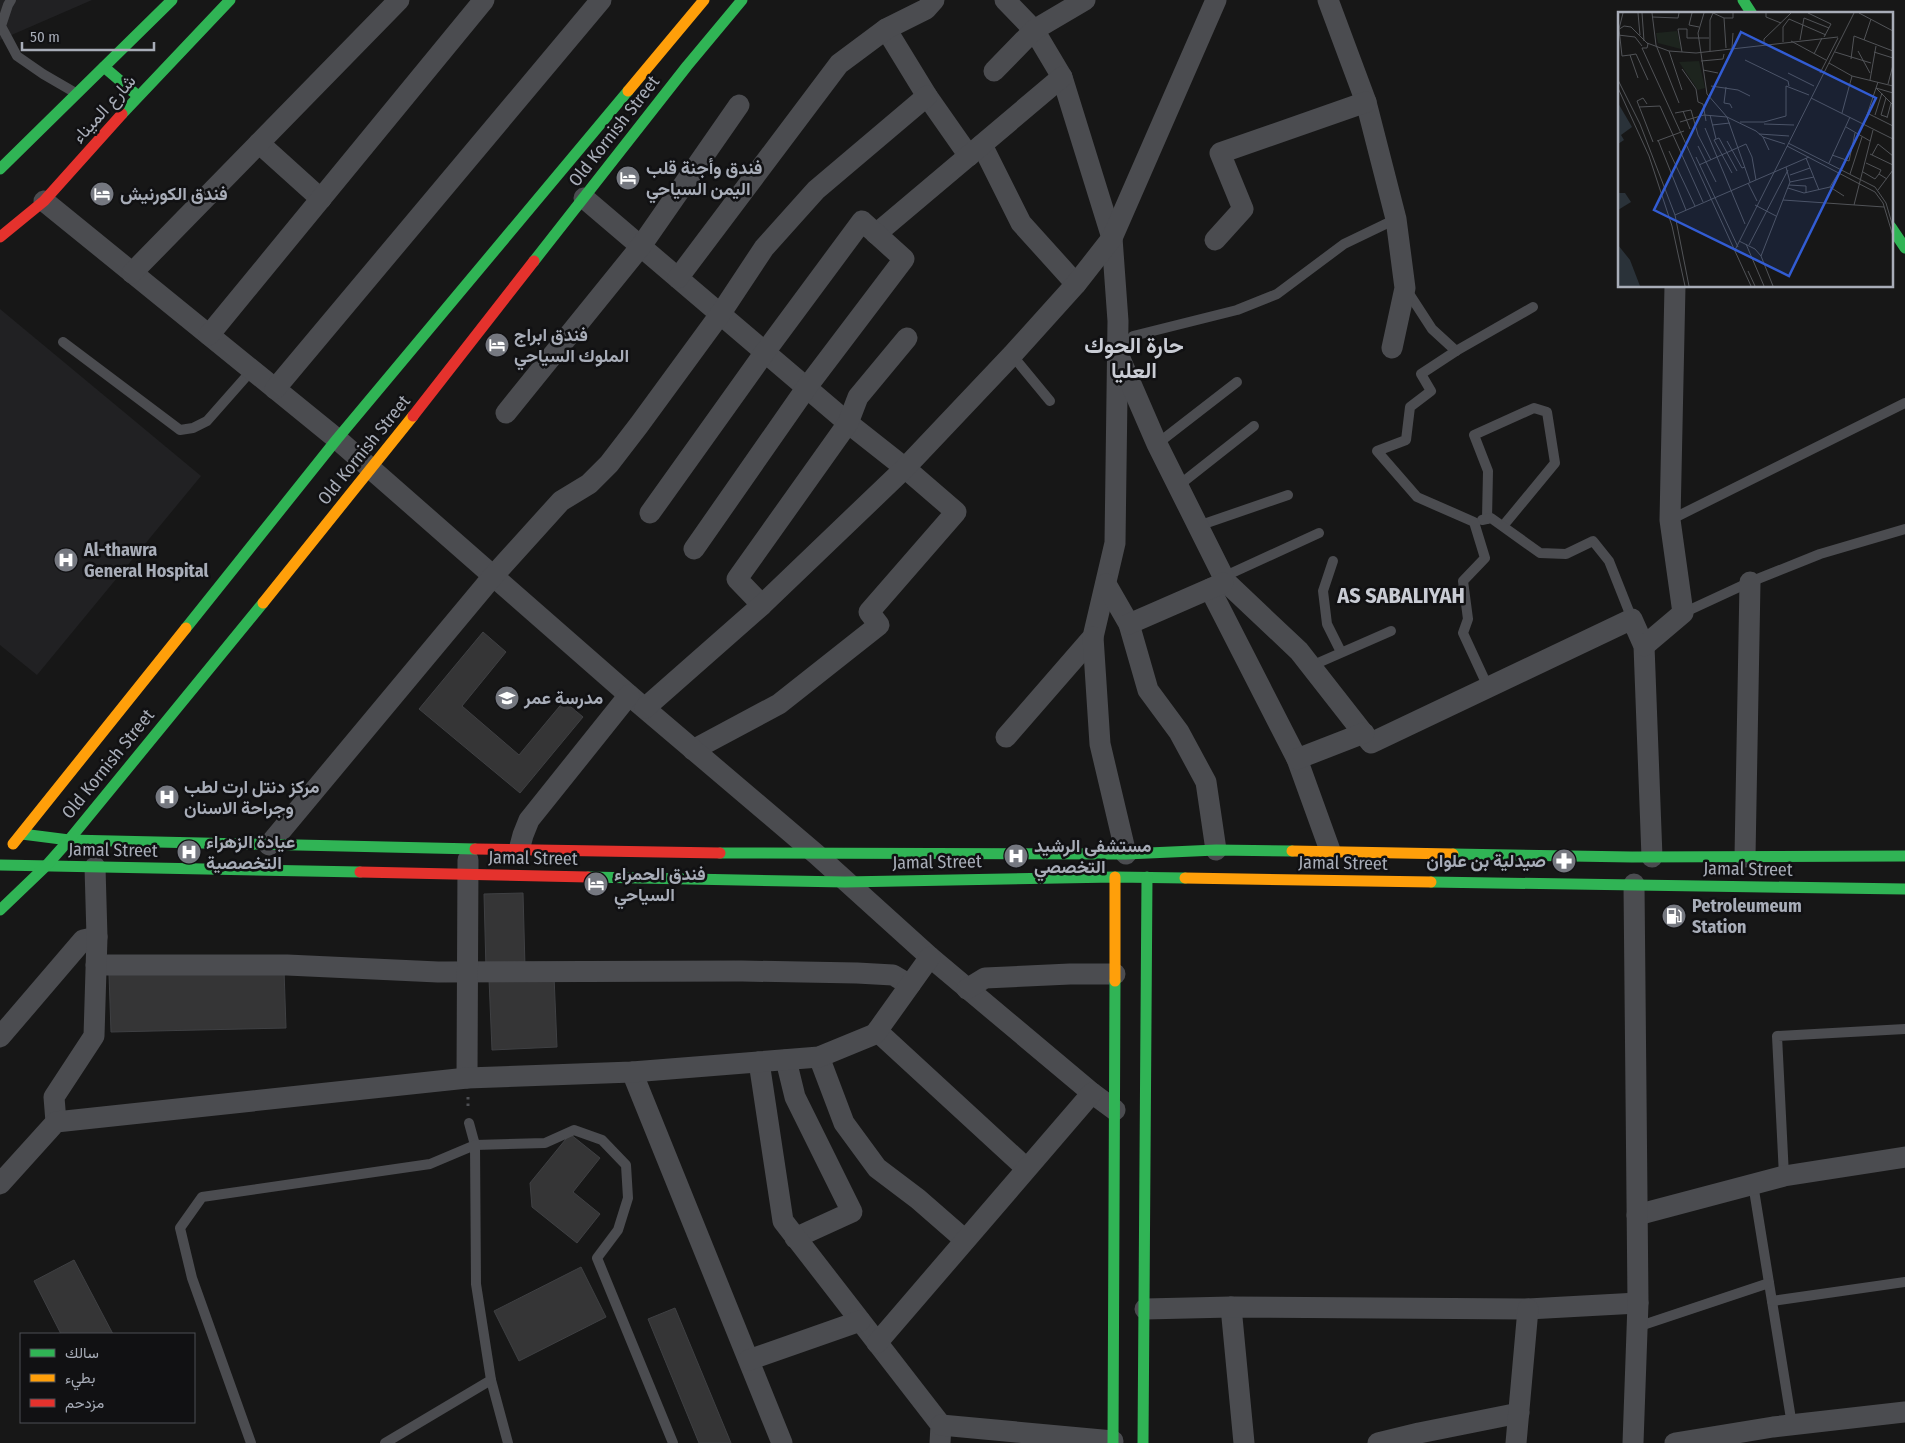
<svg xmlns="http://www.w3.org/2000/svg" width="1905" height="1443" font-family="'Fira Sans Condensed',Vazirmatn,sans-serif">
	<rect width="100%" height="100%" fill="#171717"/>
	<g fill="#212123">
		<path d="M0 0H92L0 40Z"/>
		<path d="M0 309 201 476 37 675 0 645Z"/>
	</g>
	<g fill="#353536" stroke="#3f4043">
		<path d="M483 632 506 652 462 706 519 755 564 701 583 717 520 793 419 709Z"/>
		<path d="M523 893 525 967 486 969 484 894Z"/>
		<path d="M284 970 286 1028 111 1032 109 974Z"/>
		<path d="M554 976 557 1047 492 1050 489 979Z"/>
		<path d="M570 1134 600 1158 573 1192 600 1214 577 1243 532 1207 530 1183Z"/>
		<path d="M74 1260 113 1334H61L34 1281Z"/>
		<path d="M581 1267 606 1317 519 1361 494 1311Z"/>
		<path d="M675 1308 731 1443H699L648 1319Z"/>
	</g>
	<g fill="none" stroke-linecap="round" stroke-linejoin="round">
		<path stroke="#4d4e52" stroke-width="3" stroke-dasharray="2.5 4" stroke-linecap="butt" d="M468 1097V1110"/>
		<g stroke="#4b4c50" stroke-width="10">
			<path d="M11 0 8 5 1 26 17 56 43 74 74 92"/>
			<path d="M1406 289 1432 329 1456 351"/>
			<path d="M63 342 180 430 193 428 207 421 252 370"/>
			<path d="M1120 352 1133 336 1237 310 1277 294 1344 244 1396 219"/>
			<path d="M1012 355 1050 401"/>
			<path d="M1157 444 1237 382"/>
			<path d="M1178 486 1254 426"/>
			<path d="M1487 519 1488 471 1474 435 1534 408 1547 412 1555 463 1503 526"/>
			<path d="M1482 520 1491 518 1540 553 1566 554 1593 541 1609 561 1632 619"/>
			<path d="M1670 520 1905 403"/>
			<path d="M1198 526 1288 495"/>
			<path d="M1333 561 1323 591 1327 624 1341 652"/>
			<path d="M1223 577 1319 533"/>
			<path d="M1683 613 1750 582 1820 554 1905 529"/>
			<path d="M1311 666 1391 631"/>
			<path d="M1488 687 1463 633 1468 619 1463 581 1485 558 1474 522 1417 497 1377 451 1406 440 1410 407 1431 391 1421 374 1456 351 1533 307"/>
			<path d="M469 1123 475 1145 545 1143 574 1130 602 1140 626 1165 628 1198 618 1230 597 1258 673 1443"/>
			<path d="M1784 1176 1777 1036 1905 1029"/>
			<path d="M1753 1184 1792 1425"/>
			<path d="M1772 1301 1905 1282"/>
			<path d="M1637 1327 1769 1283"/>
			<path d="M491 1380 508 1443"/>
			<path d="M251 1443 192 1278 180 1228 202 1197 430 1164 475 1145 476 1284 491 1380 385 1443"/>
		</g>
		<g stroke="#4b4c50" stroke-width="21">
			<path d="M1005 0 1034 30 1062 77 1112 238 1118 321 1115 543 1093 637 1006 737"/>
			<path d="M1328 0 1366 102 1396 219 1405 288 1392 348"/>
			<path d="M886 29 927 96 969 156"/>
			<path d="M994 71 1034 30 1085 0"/>
			<path d="M259 143 321 199"/>
			<path d="M982 145 1021 223 1076 284"/>
			<path d="M584 198 848 423 905 468 956 512 869 612 879 625 779 704 693 750"/>
			<path d="M44 201 337 439 629 695 816 854 930 957 1092 1093 1115 1110"/>
			<path d="M876 234 1062 77"/>
			<path d="M1215 240 1243 209 1220 153 1366 102"/>
			<path d="M132 273 399 0"/>
			<path d="M678 278 839 64 886 29 926 9 934 0"/>
			<path d="M209 335 484 0"/>
			<path d="M1118 354 1157 444 1226 582 1299 651 1371 743 1632 619 1644 646 1652 857"/>
			<path d="M275 389 601 0"/>
			<path d="M506 413 641 246 739 105"/>
			<path d="M650 513 765 352 862 221 904 259 807 387 694 549"/>
			<path d="M1106 584 1129 624 1148 690 1179 732 1206 782 1216 850"/>
			<path d="M1210 589 1297 759 1331 853"/>
			<path d="M762 605 737 579 848 423 858 397 907 338"/>
			<path d="M1129 624 1223 583"/>
			<path d="M1093 637 1100 744 1126 854"/>
			<path d="M1644 646 1683 613 1670 520 1675 286"/>
			<path d="M645 708 762 605 905 468 1012 355 1076 284 1112 238 1216 0"/>
			<path d="M1297 759 1364 733"/>
			<path d="M269 845 494 575 561 501 589 484 609 464 639 425 721 313 764 248 816 190 927 96"/>
			<path d="M519 850 523 835 529 820 629 695"/>
			<path d="M1745 857 1750 582"/>
			<path d="M96 965H287L438 972 742 971 857 973 893 975 910 985"/>
			<path d="M967 989 985 978 1070 974H1115"/>
			<path d="M877 1031 1026 1168"/>
			<path d="M0 1037 83 940 97 937"/>
			<path d="M819 1057 844 1123 877 1168 918 1199 965 1240"/>
			<path d="M786 1060 795 1097 852 1212 795 1238"/>
			<path d="M759 1062 783 1221 941 1425 940 1443"/>
			<path d="M632 1072 782 1443"/>
			<path d="M467 1078 468 860"/>
			<path d="M56 1122 54 1097 94 1036 97 937 95 867"/>
			<path d="M0 1184 56 1122 467 1078 632 1072 819 1057 875 1034 930 957"/>
			<path d="M1637 1215 1784 1176 1905 1157"/>
			<path d="M1231 1307 1244 1443"/>
			<path d="M1145 1309 1231 1307 1528 1309 1638 1303"/>
			<path d="M877 1343 1092 1093"/>
			<path d="M749 1360 860 1321"/>
			<path d="M941 1425 1113 1441"/>
			<path d="M1378 1443 1419 1433 1519 1413"/>
			<path d="M1516 1443 1528 1309"/>
			<path d="M1633 1443 1638 1303 1634 884"/>
			<path d="M1675 1443 1773 1427 1905 1412"/>
		</g>
		<g stroke="#30b455" stroke-width="11">
			<path d="M1743 0 1752 14"/>
			<path d="M104 67 138 96"/>
			<path d="M122 114 230 0"/>
			<path d="M0 169 172 0"/>
			<path d="M1891 227 1905 248"/>
			<path d="M534 261 687 66 742 0"/>
			<path d="M186 628 337 439 628 91"/>
			<path d="M22 834 69 840 475 849"/>
			<path d="M720 853 1126 854 1216 850 1292 851"/>
			<path d="M1453 854 1632 857 1905 856"/>
			<path d="M0 865 360 872"/>
			<path d="M588 877 845 882 1115 877 1185 878"/>
			<path d="M1431 882 1905 889"/>
			<path d="M0 910 46 866 69 840 263 603"/>
			<path d="M1113 1443 1115 981"/>
			<path d="M1143 1443 1147 877"/>
		</g>
		<g stroke="#ff9f0a" stroke-width="11">
			<path d="M628 91 704 0"/>
			<path d="M263 603 413 416"/>
			<path d="M13 844 186 628"/>
			<path d="M1292 851 1453 854"/>
			<path d="M1185 878 1431 882"/>
			<path d="M1115 981V877"/>
		</g>
		<g stroke="#e5322d" stroke-width="11">
			<path d="M0 237 44 201 122 114"/>
			<path d="M413 416 534 261"/>
			<path d="M475 849 720 853"/>
			<path d="M360 872 588 877"/>
		</g>
	</g>
	<defs>
		<symbol id="hotel-disc" viewBox="-11 -11 22 22"><circle r="9.5" fill="#757880" stroke="#111113"/><path d="M-6-4.5h1.5V1H6V5H4.5V3h-9V5H-6ZM-4 0a1.8 1.8 0 1 1 3.6 0ZM.5 0V-2.5h3Q6-2.5 6 0Z" fill="#fff"/></symbol>
		<symbol id="hospital-disc" viewBox="-11 -11 22 22"><circle r="9.5" fill="#757880" stroke="#111113"/><path d="M-5-5h3v3.5h4V-5h3V5h-3V1.5h-4V5h-3Z" fill="#fff"/></symbol>
		<symbol id="school-disc" viewBox="-11 -11 22 22"><circle r="9.5" fill="#757880" stroke="#111113"/><path d="M0-5L7-2L0 1L-7-2ZM-4 1L0 2.5L4 1V4Q0 6-4 4Z" fill="#fff"/></symbol>
		<symbol id="pharmacy-disc" viewBox="-11 -11 22 22"><circle r="9.5" fill="#757880" stroke="#111113"/><path d="M-2-6h4v4h4v4h-4v4h-4v-4h-4v-4h4Z" fill="#fff"/></symbol>
		<symbol id="fuel-disc" viewBox="-11 -11 22 22"><circle r="9.5" fill="#757880" stroke="#111113"/><path d="M-5.5-6h7V0h2V4h1.3V-2.5L3-4.5l.8-.8L6-3V5H2.5V1h-1V6h-7ZM-4.2-4.7v3.2H.2V-4.7Z" fill="#fff"/></symbol>
	</defs>
	<g fill-rule="evenodd">
		<use href="#hotel-disc" x="614" y="164" width="28" height="28"/>
		<use href="#hotel-disc" x="88" y="180" width="28" height="28"/>
		<use href="#hotel-disc" x="483" y="331" width="28" height="28"/>
		<use href="#hospital-disc" x="52" y="546" width="28" height="28"/>
		<use href="#school-disc" x="493" y="684" width="28" height="28"/>
		<use href="#hospital-disc" x="153" y="783" width="28" height="28"/>
		<use href="#hospital-disc" x="175" y="838" width="28" height="28"/>
		<use href="#hospital-disc" x="1002" y="842" width="28" height="28"/>
		<use href="#pharmacy-disc" x="1550" y="847" width="28" height="28"/>
		<use href="#hotel-disc" x="582" y="870" width="28" height="28"/>
		<use href="#fuel-disc" x="1660" y="902" width="28" height="28"/>
	</g>
	<g text-anchor="middle" dominant-baseline="central" stroke-width="5" stroke-linejoin="round" paint-order="stroke">
		<g font-size="18" fill="#a8adb8" stroke="#111113">
			<text transform="translate(104 109) rotate(-48)">شارع الميناء</text>
			<text transform="translate(614 131) rotate(-52)">Old Kornish Street</text>
			<text transform="translate(364 450) rotate(-51)">Old Kornish Street</text>
			<text transform="translate(108 764) rotate(-51)">Old Kornish Street</text>
			<text transform="translate(113 850) rotate(1)">Jamal Street</text>
			<text transform="translate(533 858) rotate(1)">Jamal Street</text>
			<text transform="translate(937 862) rotate(-1)">Jamal Street</text>
			<text transform="translate(1343 863) rotate(1)">Jamal Street</text>
			<text transform="translate(1748 869) rotate(1)">Jamal Street</text>
		</g>
		<g font-size="18" font-weight="bold" fill="#a8adb8" stroke="#111113" text-anchor="start">
			<text x="646" y="168">فندق وأجنة قلب<tspan x="646" dy="21">اليمن السياحي</tspan></text>
			<text x="120" y="194">فندق الكورنيش</text>
			<text x="514" y="335">فندق ابراج<tspan x="514" dy="21">الملوك السياحي</tspan></text>
			<text x="84" y="550">Al-thawra<tspan x="84" dy="21">General Hospital</tspan></text>
			<text x="524" y="698">مدرسة عمر</text>
			<text x="184" y="787">مركز دنتل ارت لطب<tspan x="184" dy="21">وجراحة الاسنان</tspan></text>
			<text x="206" y="842">عيادة الزهراء<tspan x="206" dy="21">التخصصية</tspan></text>
			<text x="1034" y="846">مستشفى الرشيد<tspan x="1034" dy="21">التخصصي</tspan></text>
			<text x="1546" y="861" text-anchor="end">صيدلية بن علوان</text>
			<text x="614" y="874">فندق الحمراء<tspan x="614" dy="21">السياحي</tspan></text>
			<text x="1692" y="906">Petroleumeum<tspan x="1692" dy="21">Station</tspan></text>
		</g>
		<g font-size="22" font-weight="bold" fill="#c9ccd4" stroke="#111113">
			<text x="1134" y="345">حارة الحوك<tspan x="1134" dy="25">العليا</tspan></text>
			<text x="1401" y="595">AS SABALIYAH</text>
		</g>
	</g>
	<g transform="translate(1618 12)">
		<rect width="275" height="275" fill="#171717"/>
		<path d="M59 19 63 37 40 31 38 21ZM81 49 87 76 80 78 61 50Z" fill="#1d241e"/>
		<path d="M0 91 14 115 3 123 6 128 0 132ZM1 181H7L13 190 0 198ZM0 233 12 248 22 274H0Z" fill="#2a3239"/>
		<path fill="none" stroke="#515357" stroke-width="1" d="M5 1 1 17 4 44 12 43 20 66M20 1 22 23M24 1 26 29M34 1 38 33 61 91M74 1 71 13 81 15M86 1 80 21 89 82 109 105 132 170M95 1 106 6H115V1M148 1V5L163 11M190 1 213 12 206 25M241 1 275 19M34 5 60 6 61 1M106 6 108 36M0 18 6 14 13 15 30 32 29 36H24M0 23 17 25 24 34M182 28 186 6 211 16M246 28 253 7M173 29 208 48M165 30V15L171 7 208 23M29 31 51 39 78 41 220 25M146 32V27L173 1M24 36 133 274M114 36 115 21M51 39 64 78M92 39V8L95 1M240 39 252 61M64 40 60 17H69V26H91M217 40 253 51M256 40 275 46M196 42 204 26M12 43 18 42 30 68M233 47 236 24 275 39M127 48 170 69 171 74M83 49 105 47 106 42M211 51 234 64 275 74M64 57 78 77 80 90 85 92 88 109M85 58 100 61M170 61 196 74M202 61 220 26M0 68 22 112 57 203 71 274M252 68 258 34M270 72 275 53M93 74 120 78 132 84M108 75 106 91 112 92 114 96M0 76 31 144 54 214 67 274M275 81 258 76 275 93M193 86 275 127M268 86 263 103 269 105M29 92 25 86 19 89 35 130M21 95 42 94 85 190M65 99 72 117M57 101 73 98 80 123 93 148M224 101 234 64M249 101 275 114M92 103 98 127M257 103 264 81M269 106 273 91M62 110 86 103 109 105 138 119 145 125 151 138M122 110H146L168 104V74L191 83M146 112 176 113M246 112 260 70M94 113 112 111M228 115 252 129M87 116 127 212M141 122 171 124M145 125 167 132M40 128 68 198M39 129 66 119M109 129 124 156 127 155M170 131 257 175 268 191 275 215M80 134 98 170M169 134 257 180 265 191 275 224M51 139 77 194M252 142 275 153M214 143 231 149M254 143 260 132 275 144M78 145 120 235M188 146 201 178M231 149 237 121M211 151 232 105M248 151 263 158 261 162 269 167M81 153 128 132 134 145 138 168M245 160 257 167 261 162M114 161 96 128 101 126 119 159M232 162 244 125M172 163 192 156M172 170 196 165M130 171 139 189M171 173 188 174V181M212 175 221 160M170 176 186 181 212 175 226 184M260 178 275 158M165 188 266 195M137 193 158 204M236 193 255 118M57 203 191 145M121 229 137 237 143 244 155 274M128 232 146 274M131 233 170 158M117 238 236 1M143 244 172 170 168 155M130 259 137 274"/>
		<path fill="#325cd3" fill-opacity="0.15" stroke="#325cd3" stroke-width="2.5" d="M123 20 258 86 171 264 36 198Z"/>
		<rect width="275" height="275" fill="none" stroke="#a8adb8" stroke-width="2.5"/>
	</g>
	<rect x="20" y="1333" width="175" height="90" fill="#111113" stroke="#4d4f55"/>
	<rect x="30" y="1349" width="25" height="8" fill="#30b455" stroke="#4d4f55"/>
	<text x="65" y="1358" font-size="15" fill="#a8adb8">سالك</text>
	<rect x="30" y="1374" width="25" height="8" fill="#ff9f0a" stroke="#4d4f55"/>
	<text x="65" y="1383" font-size="15" fill="#a8adb8">بطيء</text>
	<rect x="30" y="1399" width="25" height="8" fill="#e5322d" stroke="#4d4f55"/>
	<text x="65" y="1408" font-size="15" fill="#a8adb8">مزدحم</text>
	<path d="M22 42v8h132v-8" fill="none" stroke="#a8adb8" stroke-width="2.5"/>
	<text x="30" y="42" font-size="15" fill="#a8adb8" stroke="#111113" stroke-width="4" paint-order="stroke">50 m</text>
</svg>
